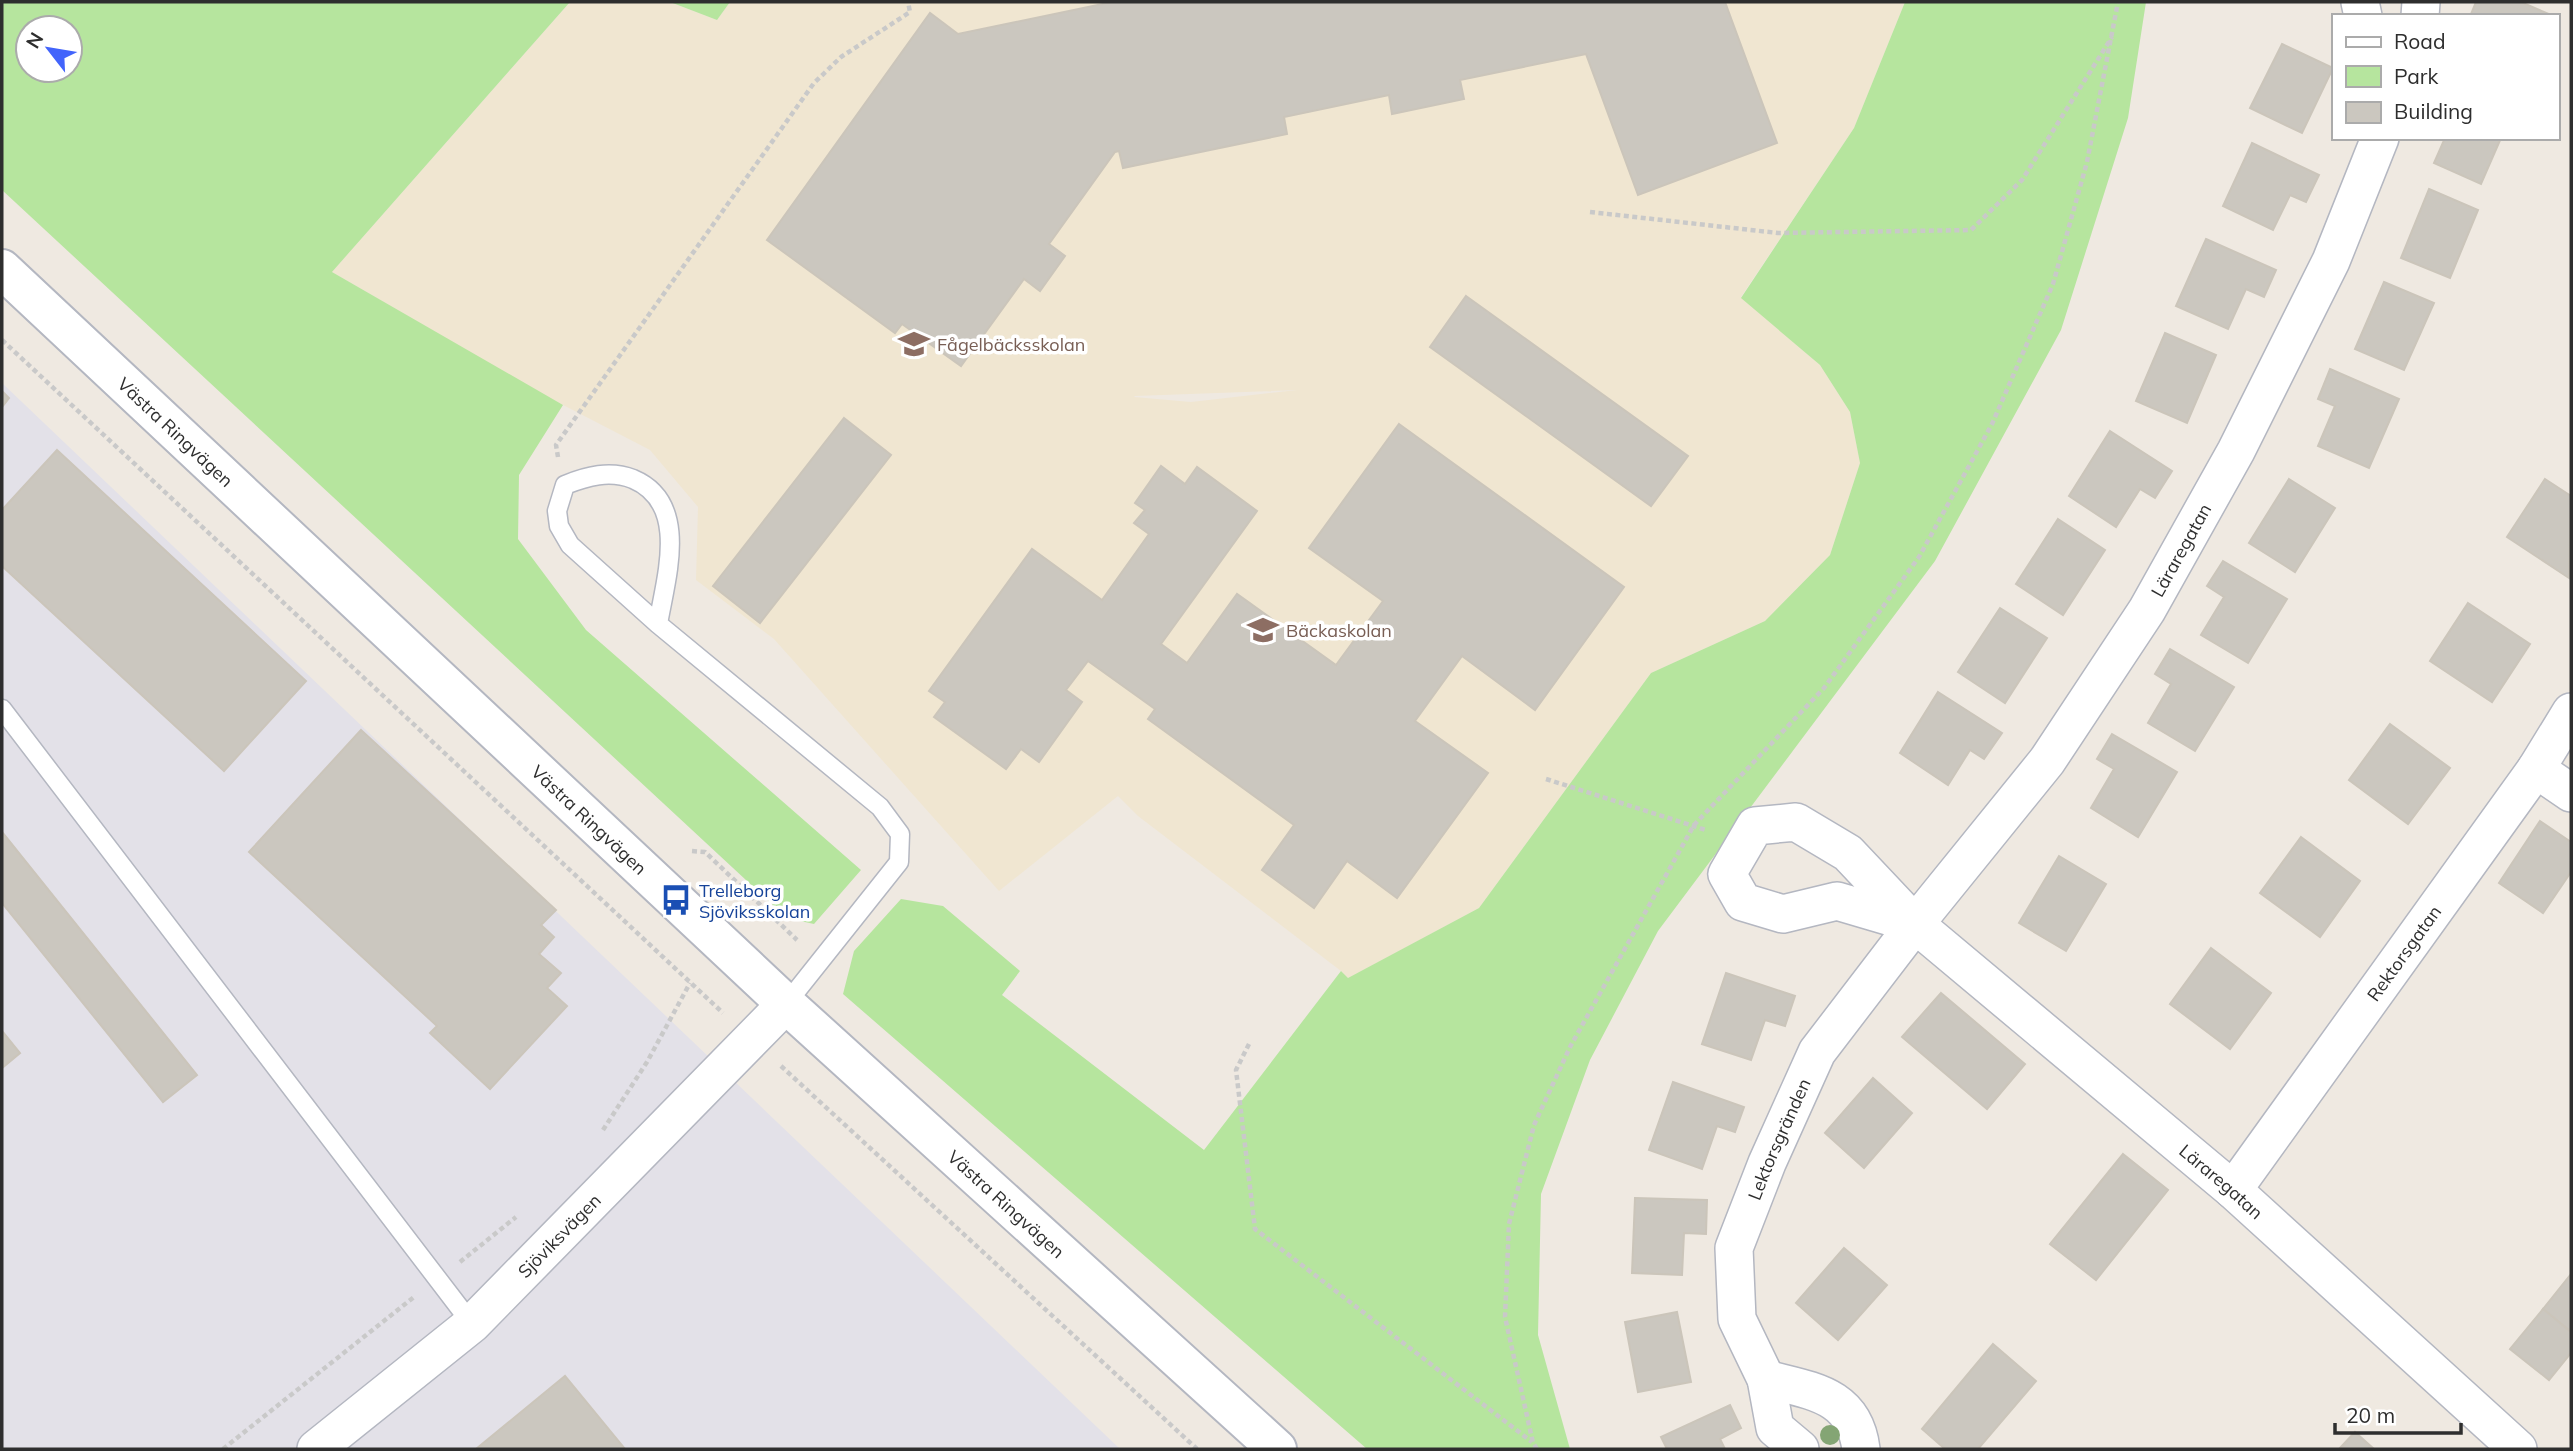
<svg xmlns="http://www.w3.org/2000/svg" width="2573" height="1451" font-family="Mulish,sans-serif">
	<rect width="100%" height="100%" fill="#efe9e1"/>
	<path fill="#e3e1e8" d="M2 383 1120 1449H2Z"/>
	<path fill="#f0e6d1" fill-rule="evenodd" d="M570 2H670L717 20 730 2H1905L1854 128 1741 297 1820 365 1850 412 1860 463 1830 555 1765 621 1651 673 1479 908 1347 979 1341 971 1138 816 1118 796 999 891 774 639 696 580 698 507 650 450 540 393 332 272ZM1297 390 1191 402 1134 397 1135 396Z"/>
	<g fill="#b6e59e" fill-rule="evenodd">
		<path d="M2 2H570L332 272 563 405 519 475 518 539 586 630 861 870 814 924 787 918 2 190ZM28 28H70V70H28Z"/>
		<path d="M670 2H730L717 20Z"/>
		<path d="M1905 2H2146L2128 118 2061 330 1935 561 1658 931 1590 1060 1541 1194 1538 1335 1570 1449H1367L843 994 854 951 901 899 943 906 1020 971 1002 995 1204 1150 1341 971 1348 978 1479 908 1651 673 1765 621 1830 555 1860 463 1850 412 1820 365 1741 298 1854 128Z"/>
	</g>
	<g fill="#cbc7bf" stroke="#cbc5ba" stroke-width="2">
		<path d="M1112 2H1725L1777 143 1638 195 1586 54 1460 80 1464 99 1392 114 1389 95 1284 117 1287 134 1123 168 1119 151 1115 152 1049 244 1065 256 1040 291 1024 279 961 366 902 324 895 333 767 240 930 13 958 34Z"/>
		<path d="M2476 2H2521L2551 15 2474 16 2471 14Z"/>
		<path d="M2282 44 2333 68 2302 133 2250 108Z"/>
		<path d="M2445 138H2501L2481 184 2434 163Z"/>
		<path d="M2252 143 2319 175 2306 202 2290 195 2273 230 2223 206Z"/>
		<path d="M2429 189 2478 210 2450 278 2401 258Z"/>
		<path d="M2206 239 2276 270 2264 297 2246 289 2228 329 2176 306Z"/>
		<path d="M2384 282 2434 303 2404 370 2355 349Z"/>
		<path d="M1466 296 1688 456 1651 506 1430 347Z"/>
		<path d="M2165 333 2216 355 2187 423 2136 401Z"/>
		<path d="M2330 369 2399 399 2369 468 2318 446 2335 406 2318 399Z"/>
		<path d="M2 391 9 398 2 407Z"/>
		<path d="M844 418 891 455 760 623 713 586Z"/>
		<path d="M1399 424 1624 587 1535 710 1462 656 1415 721 1488 773 1397 898 1347 861 1314 908 1262 870 1294 825 1148 719 1155 709 1088 661 1066 690 1082 702 1039 762 1021 749 1006 769 934 717 945 702 929 691 1032 549 1102 600 1149 534 1134 523 1145 510 1135 503 1161 466 1185 484 1197 467 1257 511 1161 644 1187 663 1237 594 1336 665 1383 601 1309 548Z"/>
		<path d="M2110 431 2172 471 2155 498 2140 489 2116 527 2069 496Z"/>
		<path d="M57 450 306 681 224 771 2 566V510Z"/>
		<path d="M2289 479 2335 508 2295 572 2249 543Z"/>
		<path d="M2545 479 2571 496 2569 578 2507 537Z"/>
		<path d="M2058 519 2105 550 2063 615 2016 584Z"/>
		<path d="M2223 561 2287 599 2248 663 2201 635 2224 597 2207 586Z"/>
		<path d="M2468 603 2530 644 2492 702 2430 661Z"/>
		<path d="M2000 608 2047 638 2005 703 1958 672Z"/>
		<path d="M2170 649 2234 687 2195 751 2148 723 2171 684 2155 674Z"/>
		<path d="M1938 692 2002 733 1984 759 1970 750 1948 785 1900 753Z"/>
		<path d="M2390 724 2450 768 2408 824 2349 780Z"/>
		<path d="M361 730 556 910 541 925 554 937 539 954 561 973 547 988 567 1006 490 1089 430 1033 437 1026 249 852Z"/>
		<path d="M2112 734 2177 772 2138 837 2091 808 2114 769 2097 759Z"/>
		<path d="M2540 821 2571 842V872L2543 913 2499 883Z"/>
		<path d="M2 832 197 1075 163 1102 2 903Z"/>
		<path d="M2301 837 2360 881 2320 937 2260 893Z"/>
		<path d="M2059 856 2106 884 2066 951 2019 923Z"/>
		<path d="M2211 948 2271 993 2230 1049 2170 1004Z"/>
		<path d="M1726 973 1795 996 1785 1026 1765 1020 1751 1060 1702 1044Z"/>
		<path d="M1941 993 2025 1064 1987 1109 1902 1037Z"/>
		<path d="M2 1031 20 1053 2 1068Z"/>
		<path d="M1873 1078 1912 1113 1864 1168 1825 1133Z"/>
		<path d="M1673 1082 1744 1107 1735 1132 1717 1126 1702 1169 1649 1150Z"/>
		<path d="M2123 1154 2168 1190 2096 1280 2050 1244Z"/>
		<path d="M1635 1198 1707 1200 1706 1234 1684 1233 1682 1275 1632 1273Z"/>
		<path d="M1844 1248 1887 1285 1838 1340 1796 1303Z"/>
		<path d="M2571 1274V1332L2543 1309Z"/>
		<path d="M2543 1309 2571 1332V1353L2549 1380 2510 1349Z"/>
		<path d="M1677 1312 1691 1382 1638 1392 1625 1322Z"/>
		<path d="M1993 1344 2036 1381 1978 1449H1945L1922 1429Z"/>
		<path d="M565 1376 625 1449H476Z"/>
		<path d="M1730 1405 1741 1428 1720 1439 1725 1449H1667L1661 1437Z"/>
		<path d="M2355 1432 2374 1449H2339Z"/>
	</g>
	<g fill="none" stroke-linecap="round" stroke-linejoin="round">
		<defs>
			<g id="lane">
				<path d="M658 624C666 577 690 503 633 479 610 470 587 476 565 485L557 511 559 526 570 545 658 624 880 807 900 834 899 862 786 1004"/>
				<path d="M2 709 472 1324"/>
			</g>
			<g id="street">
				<path d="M2360 2 2363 16"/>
				<path d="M2420 16 2421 2"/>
				<path d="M2536 769 2571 793"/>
				<path id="s1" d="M1915 924 1837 901 1783 914 1743 902 1727 874 1755 826 1796 822 1848 853 1915 924 2233 1190 2518 1449"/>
				<path id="s2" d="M2233 1190 2536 769 2571 712"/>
				<path d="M1766 1379C1811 1391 1854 1394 1861 1449"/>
				<path id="s3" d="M316 1449 472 1324 786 1004"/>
				<path id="s4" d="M1800 1449 1775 1428 1766 1379 1737 1319 1734 1248 1767 1163 1817 1052 1915 924 2047 761 2147 610 2236 451 2331 261 2380 138"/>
			</g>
			<g id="secondary">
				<path id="s5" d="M2 269 786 1004 1277 1449"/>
			</g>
		</defs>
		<use href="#lane" stroke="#b4b7c1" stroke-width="21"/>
		<use href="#street" stroke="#b4b7c1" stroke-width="40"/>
		<use href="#secondary" stroke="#b4b7c1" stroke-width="42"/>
		<g stroke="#c9c9c9" stroke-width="4.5" stroke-dasharray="5 3.5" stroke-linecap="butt">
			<path d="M1590 212 1778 233 1971 230 2022 180 2112 37"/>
			<path d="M2 340 723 1013"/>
			<path d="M558 457 556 445 814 83 841 57 910 12 908 2"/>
			<path d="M1546 779 1706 830"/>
			<path d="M692 851 705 852 797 940"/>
			<path d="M1249 1044 1236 1070 1255 1229 1532 1442"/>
			<path d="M781 1066 1197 1449"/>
			<path d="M603 1130 647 1062 690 983"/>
			<path d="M460 1262 516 1217"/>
			<path d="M223 1449 414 1297"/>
			<path d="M1537 1449 1533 1443 1505 1317 1509 1224 1534 1125 1570 1047 1694 825 1824 688 1919 557 1992 424 2053 284 2087 162 2118 2"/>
		</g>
		<use href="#lane" stroke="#fff" stroke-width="18"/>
		<use href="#street" stroke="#fff" stroke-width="37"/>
		<use href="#secondary" stroke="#fff" stroke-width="38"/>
	</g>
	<circle fill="#84a574" cx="1830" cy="1435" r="10"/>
	<defs>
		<symbol id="school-bare" viewBox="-9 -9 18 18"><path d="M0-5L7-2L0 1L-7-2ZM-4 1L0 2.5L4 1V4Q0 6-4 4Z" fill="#8d6e63" stroke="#fff" stroke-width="2.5" paint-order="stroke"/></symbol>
		<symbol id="bus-bare" viewBox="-9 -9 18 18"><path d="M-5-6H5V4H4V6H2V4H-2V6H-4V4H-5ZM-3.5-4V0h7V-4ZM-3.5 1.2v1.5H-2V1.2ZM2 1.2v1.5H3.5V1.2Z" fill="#1a4fb4" stroke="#fff" stroke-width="2.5" paint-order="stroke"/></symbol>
	</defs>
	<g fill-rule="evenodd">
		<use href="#school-bare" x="892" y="322" width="44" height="44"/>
		<use href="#school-bare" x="1241" y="608" width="44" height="44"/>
		<use href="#bus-bare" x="654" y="878" width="44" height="44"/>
	</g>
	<g text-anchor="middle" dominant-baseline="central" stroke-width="7" stroke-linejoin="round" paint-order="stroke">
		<g font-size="18" fill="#785e54" stroke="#fff" text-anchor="start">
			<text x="937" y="344">Fågelbäcksskolan</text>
			<text x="1286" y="630">Bäckaskolan</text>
		</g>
		<g font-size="18" fill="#2e2e2e" stroke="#fff">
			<text stroke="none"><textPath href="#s5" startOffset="238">Västra Ringvägen</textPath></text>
			<text stroke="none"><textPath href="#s4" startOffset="1054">Läraregatan</textPath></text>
			<text stroke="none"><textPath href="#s5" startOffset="805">Västra Ringvägen</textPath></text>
			<text stroke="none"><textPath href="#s2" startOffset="292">Rektorsgatan</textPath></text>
			<text stroke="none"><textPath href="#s4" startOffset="338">Lektorsgränden</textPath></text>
			<text stroke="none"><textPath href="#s1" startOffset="866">Läraregatan</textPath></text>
			<text stroke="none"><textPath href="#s5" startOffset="1372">Västra Ringvägen</textPath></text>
			<text stroke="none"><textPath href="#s3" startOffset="324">Sjöviksvägen</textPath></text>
		</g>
		<g font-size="18" fill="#164399" stroke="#fff" text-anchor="start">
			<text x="699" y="890">Trelleborg<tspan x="699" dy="21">Sjöviksskolan</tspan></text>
		</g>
	</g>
	<rect width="2573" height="1451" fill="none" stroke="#2e2e2e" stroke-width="7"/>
	<rect x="2332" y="14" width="228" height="126" fill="#ffffff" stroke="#ababab" stroke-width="2"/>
	<rect x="2346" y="37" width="35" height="10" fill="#ffffff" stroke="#ababab" stroke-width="2"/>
	<text x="2394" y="49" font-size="21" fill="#2e2e2e">Road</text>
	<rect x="2346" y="66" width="35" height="21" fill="#b6e59e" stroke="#ababab" stroke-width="2"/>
	<text x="2394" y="84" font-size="21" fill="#2e2e2e">Park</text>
	<rect x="2346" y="102" width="35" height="21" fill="#cbc7bf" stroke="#ababab" stroke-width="2"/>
	<text x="2394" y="119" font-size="21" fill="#2e2e2e">Building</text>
	<g transform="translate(49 49) rotate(301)"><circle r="33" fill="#ffffff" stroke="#ababab" stroke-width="2"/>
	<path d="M0-5L12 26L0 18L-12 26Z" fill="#4264fb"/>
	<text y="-10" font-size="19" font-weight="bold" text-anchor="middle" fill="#2e2e2e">N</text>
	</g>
	<path d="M2335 1423v10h126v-10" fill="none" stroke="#2e2e2e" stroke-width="3.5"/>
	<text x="2346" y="1423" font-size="21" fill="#2e2e2e" stroke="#ffffff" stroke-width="5" paint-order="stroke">20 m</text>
</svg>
